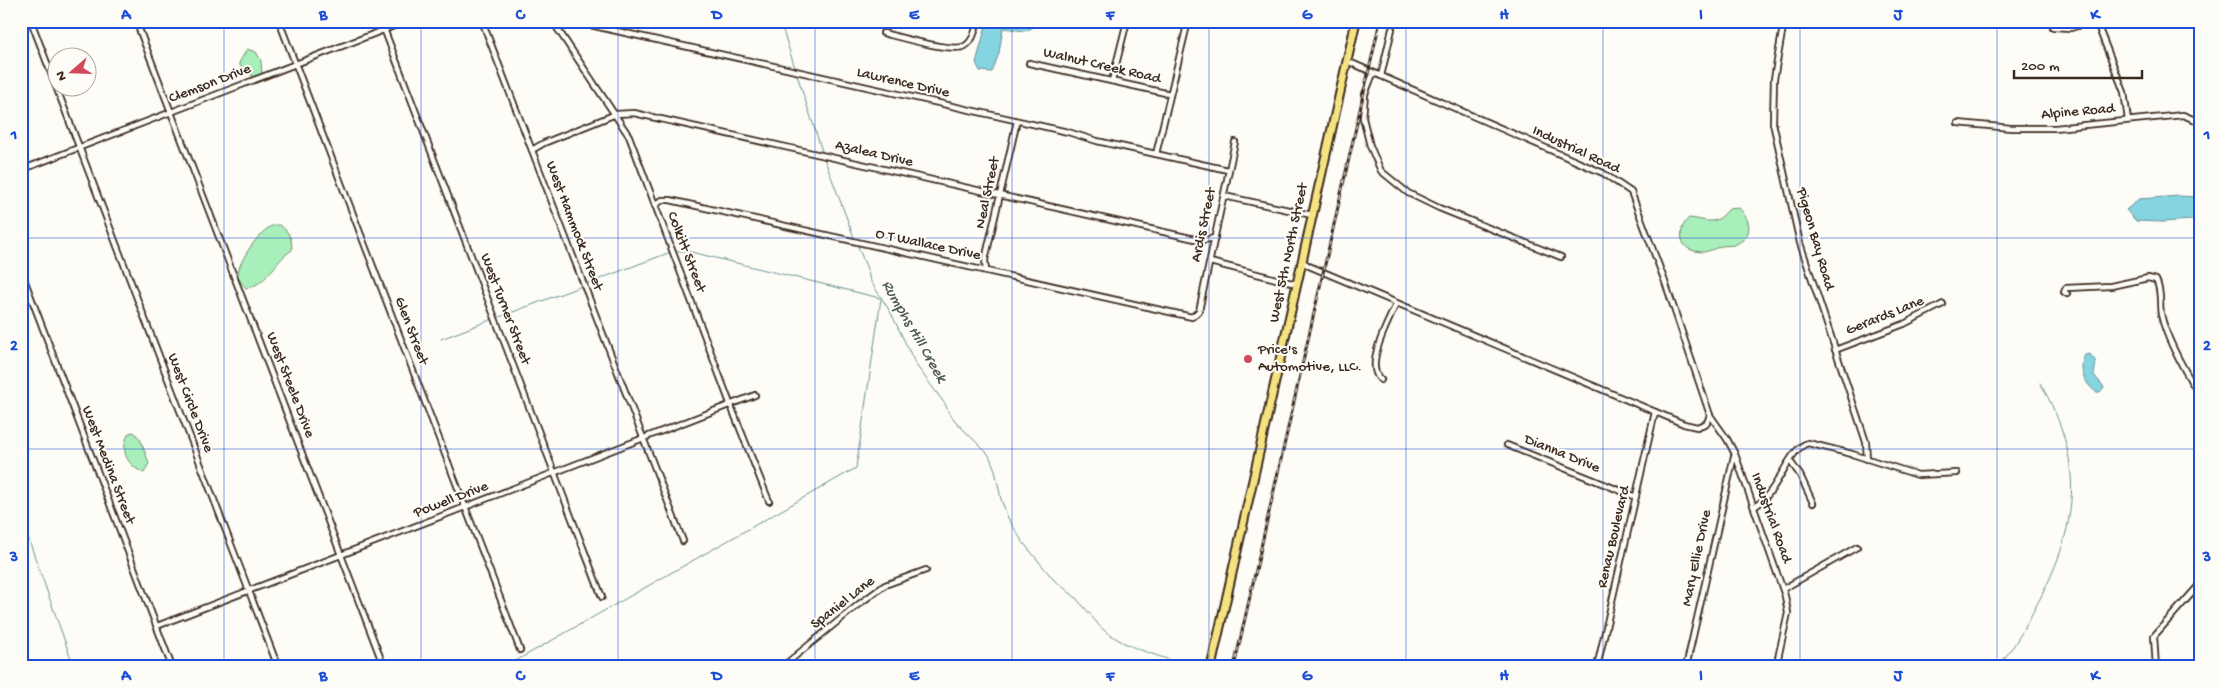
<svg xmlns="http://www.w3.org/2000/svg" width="2221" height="688" font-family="'Gochi Hand',sans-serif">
	<rect width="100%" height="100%" fill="#fdfcf7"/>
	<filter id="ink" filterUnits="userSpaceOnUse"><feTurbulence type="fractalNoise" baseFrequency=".02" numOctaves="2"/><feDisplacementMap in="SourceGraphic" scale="10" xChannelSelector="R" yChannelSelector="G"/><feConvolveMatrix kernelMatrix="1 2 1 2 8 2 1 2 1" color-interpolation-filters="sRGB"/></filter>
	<g filter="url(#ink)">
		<g fill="#a9efbb" stroke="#728c6c">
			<path d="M247 49 256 52 261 61 262 75 258 78 243 71 239 63Z"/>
			<path d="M1739 208C1752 221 1754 237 1734 245 1730 246 1726 245 1722 246 1712 249 1706 254 1695 251 1678 248 1678 227 1689 218 1709 220 1714 227 1729 209Z"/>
			<path d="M280 225C289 232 292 238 292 250 273 262 269 284 246 288 243 285 238 280 238 274 238 262 260 230 272 226 273 225 279 225 280 225Z"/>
			<path d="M134 432 140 439 149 463 144 473C127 465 119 451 129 433Z"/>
		</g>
		<g fill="#85d4e1" stroke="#679093">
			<path d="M987 21H1036L1032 28 1025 31 1003 28 999 53 992 72 980 71 976 63Z"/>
			<path d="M2179 196 2199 197 2200 212 2193 220 2162 222 2136 221 2126 210 2139 199Z"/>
			<path d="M2090 354 2096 362 2094 375 2104 387 2100 392H2096C2084 383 2078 369 2085 355Z"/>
		</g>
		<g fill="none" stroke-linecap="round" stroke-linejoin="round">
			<g stroke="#679093" stroke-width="1">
				<path d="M780 21 795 68"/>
				<path d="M796 72 823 154"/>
				<path d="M824 158 855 240"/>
				<path d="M857 244 867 269 870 280 891 313 916 365 945 404 949 413 957 423 989 455 995 470 1001 499 1008 518 1022 541 1053 579 1075 597 1091 615"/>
				<path d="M675 251H687L880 298"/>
				<path d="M586 284 671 252"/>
				<path d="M497 318 582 286"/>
				<path d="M441 339 493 319"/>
				<path d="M21 518 74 667"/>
				<path d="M1092 617C1096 621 1100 628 1105 631 1129 650 1161 655 1188 667"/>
				<path d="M505 667 856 468 881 299"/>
				<path d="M1997 667C2014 648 2025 628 2036 606 2079 528 2086 461 2040 383"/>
			</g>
			<defs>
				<g id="street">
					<path d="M31 21 278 667"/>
					<path d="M136 21 384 667"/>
					<path d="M279 21 520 650"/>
					<path d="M381 21 602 597"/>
					<path d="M482 21 683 541"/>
					<path d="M558 21 557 28 629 136 731 406 769 501"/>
					<path d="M572 21 1068 132 1097 141 1228 170"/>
					<path d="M1784 21 1774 79 1773 123 1800 243 1866 442 1867 459"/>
					<path d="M2096 21 2124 92 2128 120"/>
					<path d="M2053 27 2071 28 2093 21"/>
					<path d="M883 33C899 37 953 53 965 46 974 40 975 30 978 21"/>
					<path d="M1029 63 1170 94"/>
					<path d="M1373 74 1365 94 1363 118 1370 146 1381 171 1408 193 1439 208 1561 257"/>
					<path d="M1381 76 1392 29"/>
					<path d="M1112 81 1127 21"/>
					<path d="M1958 123 2011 128H2055L2183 115 2200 122"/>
					<path d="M532 150 544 143 616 114 634 113 1195 239 1204 240 1215 238"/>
					<path d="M1156 154 1188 21"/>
					<path d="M21 170 407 21"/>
					<path d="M1224 196 1312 215"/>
					<path d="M655 206 662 200H670L1192 317 1199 311 1235 142"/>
					<path d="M1302 261 1309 266 1684 424 1697 427 1707 423 1710 415 1664 279 1631 192 1603 173 1347 61"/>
					<path d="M1210 262 1296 284"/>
					<path d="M21 271 172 667"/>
					<path d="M986 271 985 260 1017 121"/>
					<path d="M2067 294 2064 292 2066 288 2111 286 2148 278 2156 280C2162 291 2159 303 2161 314 2166 339 2187 375 2200 396"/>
					<path d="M1835 350 1904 324 1943 304"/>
					<path d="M1381 380C1363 366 1389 321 1396 304"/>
					<path d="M1710 415 1727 439 1735 454 1785 596 1788 613 1776 667"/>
					<path d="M1507 445 1636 497"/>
					<path d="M1790 461 1800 475 1813 503"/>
					<path d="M1754 507C1778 494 1788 448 1808 443L1852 454 1918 475 1957 473"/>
					<path d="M1783 589 1857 547"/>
					<path d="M157 626 755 395"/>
					<path d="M782 667 859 604 885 585 926 570"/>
					<path d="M1597 667 1655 412"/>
					<path d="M1686 667 1734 456"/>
					<path d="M2156 667 2154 636 2200 584"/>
				</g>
				<path id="primary" d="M1211 667 1356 21"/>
			</defs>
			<use href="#street" stroke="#3b2a1e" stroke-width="8"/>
			<use href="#primary" stroke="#3b2a1e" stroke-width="11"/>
			<use href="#street" stroke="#fdfcf7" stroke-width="4.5"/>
			<use href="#primary" stroke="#f5e382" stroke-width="7"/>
			<defs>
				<path id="rail" d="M1234 667 1380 21"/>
			</defs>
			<use href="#rail" stroke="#3b2a1e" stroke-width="3"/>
			<use href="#rail" stroke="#fdfcf7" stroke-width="1" stroke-dasharray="4" stroke-linecap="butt"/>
		</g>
	</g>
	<path fill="none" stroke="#1d4ed8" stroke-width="1" stroke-opacity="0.55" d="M224 21V667M421 21V667M618 21V667M815 21V667M1012 21V667M1209 21V667M1406 21V667M1603 21V667M1800 21V667M1997 21V667M21 238H2200M21 449H2200"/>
	<circle fill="#d1495b" stroke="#fdfcf7" stroke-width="2" cx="1248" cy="359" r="5"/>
	<g text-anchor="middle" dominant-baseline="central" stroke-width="4" stroke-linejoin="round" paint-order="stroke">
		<g font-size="15" fill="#3b2a1e" stroke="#fdfcf7">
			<text transform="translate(1102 66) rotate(13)">Walnut Creek Road</text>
			<text transform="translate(903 83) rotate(13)">Lawrence Drive</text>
			<text transform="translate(210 84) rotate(-21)">Clemson Drive</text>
			<text transform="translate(2078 112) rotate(-5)">Alpine Road</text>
			<text transform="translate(1576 150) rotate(25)">Industrial Road</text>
			<text transform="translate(874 154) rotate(13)">Azalea Drive</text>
			<text transform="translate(988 193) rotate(-78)">Neal Street</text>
			<text transform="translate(1204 225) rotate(-78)">Ardis Street</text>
			<text transform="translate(574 226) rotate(69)">West Hammock Street</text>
			<text transform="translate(1815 239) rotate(74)">Pigeon Bay Road</text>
			<text transform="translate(928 245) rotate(12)">O T Wallace Drive</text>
			<text transform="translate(686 252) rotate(69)">Colkitt Street</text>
			<text transform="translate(1289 253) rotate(-78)">West 5th North Street</text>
			<text transform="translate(505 309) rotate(69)">West Turner Street</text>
			<text transform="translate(1885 316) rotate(-22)">Gerards Lane</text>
			<text transform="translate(411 331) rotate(69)">Glen Street</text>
			<text transform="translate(290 385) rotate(69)">West Steele Drive</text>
			<text transform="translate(190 403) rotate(69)">West Circle Drive</text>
			<text transform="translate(1562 454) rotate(22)">Dianna Drive</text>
			<text transform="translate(108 465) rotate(69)">West Medina Street</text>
			<text transform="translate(451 500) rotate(-21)">Powell Drive</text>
			<text transform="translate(1771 518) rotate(70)">Industrial Road</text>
			<text transform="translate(1614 537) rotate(-77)">Renau Boulevard</text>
			<text transform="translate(1697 558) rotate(-78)">Mary Ellie Drive</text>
			<text transform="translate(843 603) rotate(-38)">Spaniel Lane</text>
		</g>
		<g font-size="15" fill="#3b2a1e" stroke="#fdfcf7" text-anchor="start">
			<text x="1258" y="350">Price's<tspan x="1258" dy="17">Automotive, LLC.</tspan></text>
		</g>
		<g font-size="16" font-style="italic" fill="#515d58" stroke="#fdfcf7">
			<text transform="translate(913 332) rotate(60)">Rumphs Hill Creek</text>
		</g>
	</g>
	<rect width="2221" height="688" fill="none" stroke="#fdfcf7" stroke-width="55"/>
	<g transform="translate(72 72) rotate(250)"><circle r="24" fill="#fdfcf7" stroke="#afa8a0"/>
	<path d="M0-4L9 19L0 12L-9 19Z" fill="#d1495b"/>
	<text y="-8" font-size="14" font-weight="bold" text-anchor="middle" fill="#3b2a1e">N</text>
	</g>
	<path d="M2014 70v8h128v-8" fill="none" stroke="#3b2a1e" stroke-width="2.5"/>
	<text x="2021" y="70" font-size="15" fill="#3b2a1e" stroke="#fdfcf7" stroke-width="4" paint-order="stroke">200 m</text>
	<rect x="28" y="28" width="2166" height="632" fill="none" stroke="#1d4ed8" stroke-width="2"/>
	<g font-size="16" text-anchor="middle" font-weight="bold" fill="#1d4ed8">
		<text x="126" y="19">A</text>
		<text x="323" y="19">B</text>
		<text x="520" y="19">C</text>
		<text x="717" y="19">D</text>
		<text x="914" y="19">E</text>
		<text x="1110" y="19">F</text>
		<text x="1307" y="19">G</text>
		<text x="1504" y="19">H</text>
		<text x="1701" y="19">I</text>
		<text x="1898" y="19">J</text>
		<text x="2095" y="19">K</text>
		<text x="14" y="139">1</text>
		<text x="2207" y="139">1</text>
		<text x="14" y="350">2</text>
		<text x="2207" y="350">2</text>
		<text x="14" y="561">3</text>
		<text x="2207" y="561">3</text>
		<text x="126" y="680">A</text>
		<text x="323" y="680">B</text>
		<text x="520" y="680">C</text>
		<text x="717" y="680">D</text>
		<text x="914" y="680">E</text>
		<text x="1110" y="680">F</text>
		<text x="1307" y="680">G</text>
		<text x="1504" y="680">H</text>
		<text x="1701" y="680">I</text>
		<text x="1898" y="680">J</text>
		<text x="2095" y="680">K</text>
	</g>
</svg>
